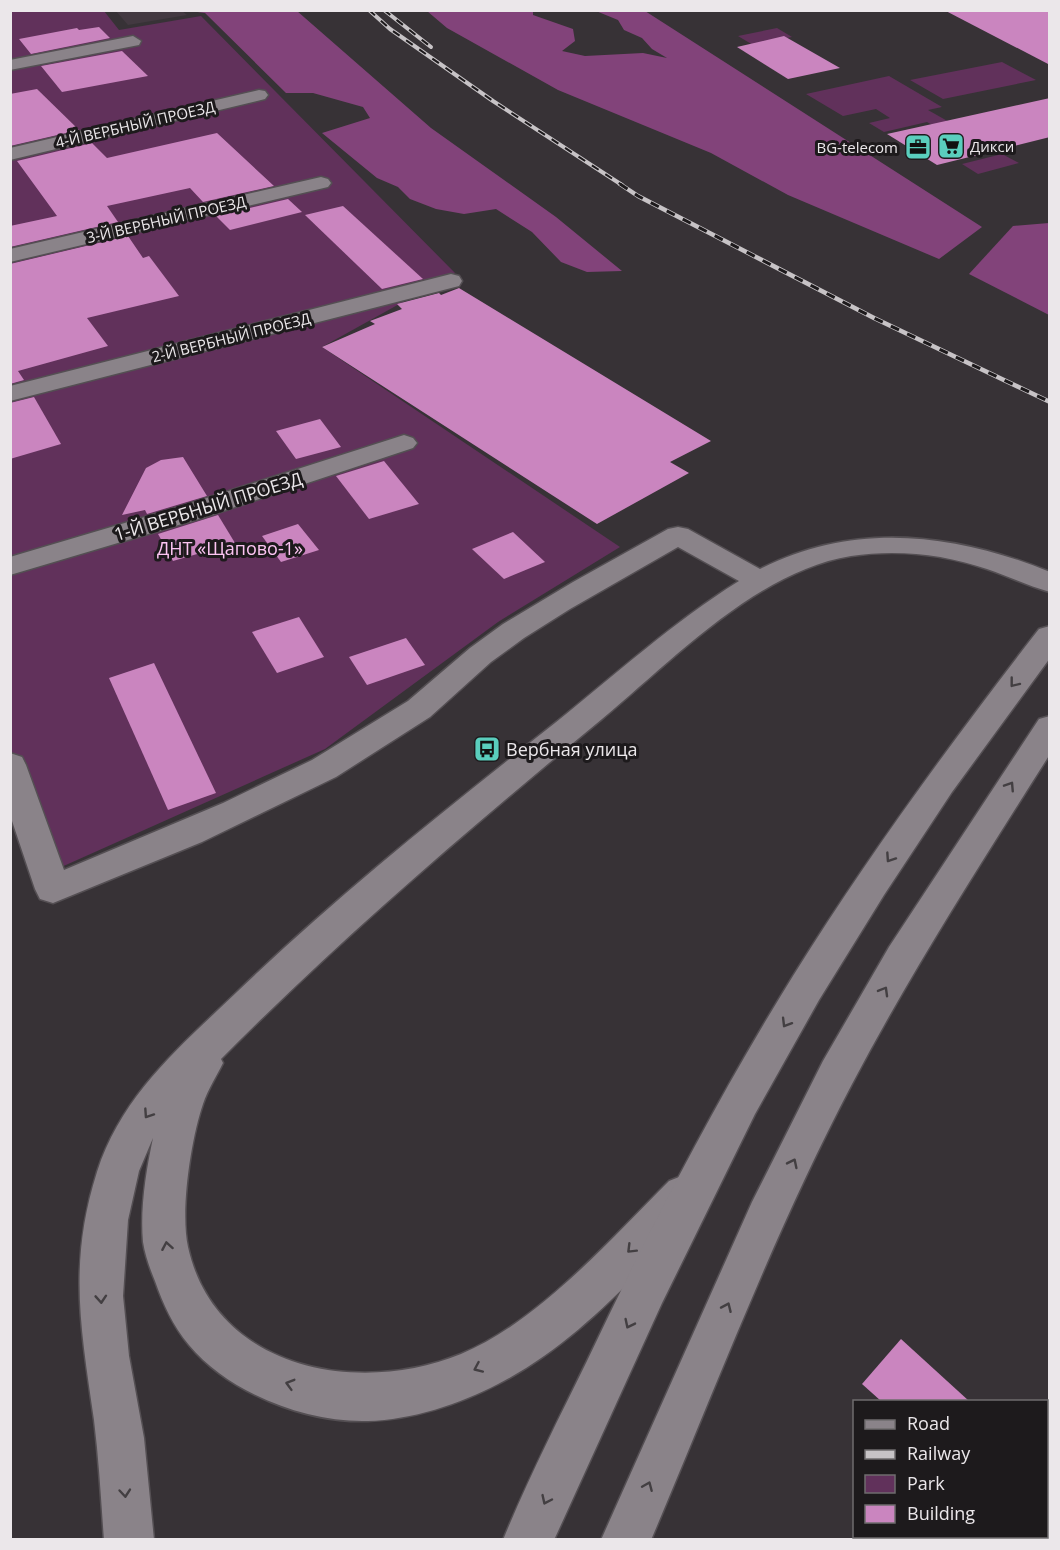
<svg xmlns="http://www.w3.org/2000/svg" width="1060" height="1550" font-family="'Open Sans',sans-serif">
	<rect width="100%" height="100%" fill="#373236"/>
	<path fill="#433941" d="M116 11H182L187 15 128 25Z"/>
	<g fill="#61315b">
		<path d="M11 11H104L119 30 201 16 455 273 322 347 620 547 498 622 325 749 39 877 11 800Z"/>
		<path d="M777 28 792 37 753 45 738 36Z"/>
		<path d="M1002 62 1036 80 943 99 910 80Z"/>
		<path d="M889 76 942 107 928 110 958 127 943 131 927 122 884 132 869 123 890 118 876 109 843 116 806 94Z"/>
		<path d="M1002 154 1019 163 978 174 962 164Z"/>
	</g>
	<g fill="#82437a">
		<path d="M190 11H297L431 128 556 217 622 271 587 272 561 262 532 232 496 209 464 214 436 209 410 199 398 187 377 178 322 133 370 118 363 107 313 93H286L205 13Z"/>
		<path d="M427 11H533V15L573 29 575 41 562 51 585 56 643 53 667 58 652 49 642 38 624 30 618 20 596 11H645L982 227 939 259 788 195 711 153 558 90 447 28Z"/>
		<path d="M1049 223V315L969 274 1013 226Z"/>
	</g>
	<g fill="#ca85bf">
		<path d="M944 10H1050V65Z"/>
		<path d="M99 27 110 38 31 54 19 39 77 28 79 30Z"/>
		<path d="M784 36 840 68 788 79 737 47Z"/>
		<path d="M122 51 148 76 62 92 41 66Z"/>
		<path d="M37 89 79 130 10 146V94Z"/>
		<path d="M1050 98V137L937 165 887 134Z"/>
		<path d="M217 133 274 186 203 202 190 188 107 206 118 222 10 247V226L57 216 17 161 92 143 107 158Z"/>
		<path d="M288 199 302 212 230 230 216 216Z"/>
		<path d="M343 206 423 279 382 289 305 215Z"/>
		<path d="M128 236 143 258 149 256 179 296 87 318 108 346 18 371 24 380 10 384V264Z"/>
		<path d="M459 288 711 441 670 462 689 473 597 524 322 347 375 324 370 321 402 309 397 304 439 293 441 295Z"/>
		<path d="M34 397 61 444 10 459V403Z"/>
		<path d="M320 419 341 447 296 459 276 431Z"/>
		<path d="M183 457 207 496 147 514 145 510 122 515 146 468 161 460Z"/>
		<path d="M384 461 419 504 369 519 336 476Z"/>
		<path d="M218 515 235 543 173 561 158 534Z"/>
		<path d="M298 524 319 550 281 562 262 536Z"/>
		<path d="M513 532 545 562 504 579 472 549Z"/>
		<path d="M299 617 324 657 277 673 252 632Z"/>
		<path d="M406 638 425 665 367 685 349 657Z"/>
		<path d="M154 663 216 793 168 810 109 678Z"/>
		<path d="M901 1339 969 1401H881L862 1384Z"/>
	</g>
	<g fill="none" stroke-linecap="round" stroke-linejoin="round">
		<defs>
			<g id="street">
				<path d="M133 36 141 41 139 45 10 70V60Z"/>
				<path d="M259 90 265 91 268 95 265 99 10 160V148Z"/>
				<path d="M321 177 328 179 331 183 328 187 10 262V249Z"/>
				<path d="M451 274 459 276 462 281 459 286 10 401V386Z"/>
				<path d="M404 435 413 438 417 443 413 448 202 518 10 575V557L182 506Z"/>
				<path d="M678 527 688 529 760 569C853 521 955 533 1050 572V592C1028 586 1008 576 987 569 944 554 896 549 851 556 757 571 672 661 602 719 470 828 341 938 221 1059L223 1063C216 1077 208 1089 203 1104 191 1139 180 1211 188 1247 215 1370 359 1396 461 1354 538 1322 611 1239 669 1181L684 1175 699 1181 705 1195 699 1209C638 1273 578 1343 498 1384 460 1404 411 1420 368 1421 306 1423 229 1393 189 1345 173 1326 163 1304 155 1281 150 1269 145 1255 143 1242 140 1209 146 1171 153 1138L139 1171 128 1220 123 1296 129 1356 144 1438 154 1540H104C101 1500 99 1460 94 1420 81 1329 68 1263 97 1172 122 1094 181 1046 238 991 338 895 446 809 555 723 615 675 673 622 739 581L678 547 570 609 524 638 491 662 430 717 336 777 202 842 53 903 40 899 35 889 10 815V753L22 757 26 765 64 870 223 803 312 760 408 701 470 648 503 624 573 582 668 529Z"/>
			</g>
			<g id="secondary">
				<path d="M1050 626V658L952 792 884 895 819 1000 755 1114 662 1303 554 1540H503C528 1479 558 1420 587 1361 649 1230 716 1100 793 976 868 856 952 741 1039 629Z"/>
				<path d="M1050 716V754C981 863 912 970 852 1084 775 1230 716 1387 651 1540H601L752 1202 823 1061 889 947 1039 719Z"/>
			</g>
		</defs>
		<use href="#street" stroke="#544f53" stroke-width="3"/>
		<use href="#secondary" stroke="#544f53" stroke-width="3"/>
		<use href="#street" fill="#8a8389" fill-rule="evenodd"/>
		<use href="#secondary" fill="#8a8389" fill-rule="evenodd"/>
		<defs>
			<g id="rail-far1">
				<path d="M369 10 390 29 493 101 622 185"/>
				<path d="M384 10 431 47"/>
			</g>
			<path id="rail" d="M620 184 638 196 874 318 1050 402"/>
		</defs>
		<use href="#rail-far1" stroke="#c7c3c6" stroke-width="4"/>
		<use href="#rail" stroke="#c7c3c6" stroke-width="4.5"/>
		<use href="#rail-far1" stroke="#1d1a1c" stroke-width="2" stroke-dasharray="8" stroke-linecap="butt"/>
		<use href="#rail" stroke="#1d1a1c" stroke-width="3" stroke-dasharray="9" stroke-linecap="butt"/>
	</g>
	<defs><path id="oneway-chevron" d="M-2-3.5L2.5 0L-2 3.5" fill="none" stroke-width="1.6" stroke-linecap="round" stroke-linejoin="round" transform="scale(1.5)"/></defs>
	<g stroke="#433f42">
		<use href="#oneway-chevron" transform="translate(1014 683) rotate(128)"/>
		<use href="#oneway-chevron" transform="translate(1010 786) rotate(-57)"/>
		<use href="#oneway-chevron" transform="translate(890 858) rotate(124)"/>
		<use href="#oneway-chevron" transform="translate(884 991) rotate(-60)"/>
		<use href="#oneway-chevron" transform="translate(786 1023) rotate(121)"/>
		<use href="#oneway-chevron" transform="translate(148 1114) rotate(124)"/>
		<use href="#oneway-chevron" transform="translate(793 1163) rotate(-64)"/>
		<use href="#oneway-chevron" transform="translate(167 1246) rotate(-100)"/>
		<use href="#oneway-chevron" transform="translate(631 1249) rotate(135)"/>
		<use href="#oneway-chevron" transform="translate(101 1299) rotate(86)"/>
		<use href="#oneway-chevron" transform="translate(727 1307) rotate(-66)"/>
		<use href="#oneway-chevron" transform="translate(629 1324) rotate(116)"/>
		<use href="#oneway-chevron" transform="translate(478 1368) rotate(156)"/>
		<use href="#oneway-chevron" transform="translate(290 1384) rotate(-164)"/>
		<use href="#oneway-chevron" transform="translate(648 1486) rotate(-67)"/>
		<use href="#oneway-chevron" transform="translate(125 1493) rotate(85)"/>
		<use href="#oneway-chevron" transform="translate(546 1500) rotate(115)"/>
	</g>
	<defs>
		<symbol id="supermarket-square" viewBox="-11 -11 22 22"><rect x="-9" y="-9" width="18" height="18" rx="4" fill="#5acebd" stroke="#1d1a1c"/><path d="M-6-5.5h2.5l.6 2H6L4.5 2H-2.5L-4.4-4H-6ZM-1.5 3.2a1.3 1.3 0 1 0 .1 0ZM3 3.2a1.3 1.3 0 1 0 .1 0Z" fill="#111"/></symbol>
		<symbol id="office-square" viewBox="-11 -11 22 22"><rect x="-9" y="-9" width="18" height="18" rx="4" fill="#5acebd" stroke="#1d1a1c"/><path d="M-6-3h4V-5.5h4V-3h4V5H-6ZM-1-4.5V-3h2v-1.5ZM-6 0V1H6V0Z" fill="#111"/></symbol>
		<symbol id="bus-square" viewBox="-11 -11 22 22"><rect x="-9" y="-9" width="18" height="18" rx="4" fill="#5acebd" stroke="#1d1a1c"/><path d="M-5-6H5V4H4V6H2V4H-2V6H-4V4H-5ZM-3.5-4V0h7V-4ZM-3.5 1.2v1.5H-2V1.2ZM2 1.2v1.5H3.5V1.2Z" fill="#111"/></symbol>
	</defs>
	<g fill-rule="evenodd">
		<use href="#supermarket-square" x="936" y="131" width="30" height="30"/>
		<use href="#office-square" x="903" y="132" width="30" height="30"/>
		<use href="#bus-square" x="472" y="734" width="30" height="30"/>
	</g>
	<g text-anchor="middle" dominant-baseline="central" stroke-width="6" stroke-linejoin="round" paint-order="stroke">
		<g font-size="15" fill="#ebe7ea" stroke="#1d1a1c">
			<text transform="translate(135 124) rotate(-13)">4-Й ВЕРБНЫЙ ПРОЕЗД</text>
			<text transform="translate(166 219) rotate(-13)">3-Й ВЕРБНЫЙ ПРОЕЗД</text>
			<text transform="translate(231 337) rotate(-14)">2-Й ВЕРБНЫЙ ПРОЕЗД</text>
		</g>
		<g font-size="15" fill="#ebe7ea" stroke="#1d1a1c" text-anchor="start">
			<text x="970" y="146">Дикси</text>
			<text x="898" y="147" text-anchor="end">BG-telecom</text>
		</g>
		<g font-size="18" fill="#ebe7ea" stroke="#1d1a1c">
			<text transform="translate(208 506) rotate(-17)">1-Й ВЕРБНЫЙ ПРОЕЗД</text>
		</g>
		<g font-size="18" fill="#fcc4f2" stroke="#1d1a1c">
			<text x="230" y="548">ДНТ «Щапово-1»</text>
		</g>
		<g font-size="18" fill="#ebe7ea" stroke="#1d1a1c" text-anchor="start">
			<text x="506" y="749">Вербная улица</text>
		</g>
	</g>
	<rect width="1060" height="1550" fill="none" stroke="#ebe7ea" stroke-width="24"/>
	<rect x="853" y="1400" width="195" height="138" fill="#1d1a1c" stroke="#6f6c6e" stroke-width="1.5"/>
	<rect x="865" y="1420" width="30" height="9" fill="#8a8389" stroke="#6f6c6e" stroke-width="1.5"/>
	<text x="907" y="1430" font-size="18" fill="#ebe7ea">Road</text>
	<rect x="865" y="1450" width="30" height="9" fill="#c7c3c6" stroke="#6f6c6e" stroke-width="1.5"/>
	<text x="907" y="1460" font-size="18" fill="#ebe7ea">Railway</text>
	<rect x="865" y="1475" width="30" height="18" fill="#61315b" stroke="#6f6c6e" stroke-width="1.5"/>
	<text x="907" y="1490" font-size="18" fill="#ebe7ea">Park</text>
	<rect x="865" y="1505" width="30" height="18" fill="#ca85bf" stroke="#6f6c6e" stroke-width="1.5"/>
	<text x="907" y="1520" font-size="18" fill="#ebe7ea">Building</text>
</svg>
